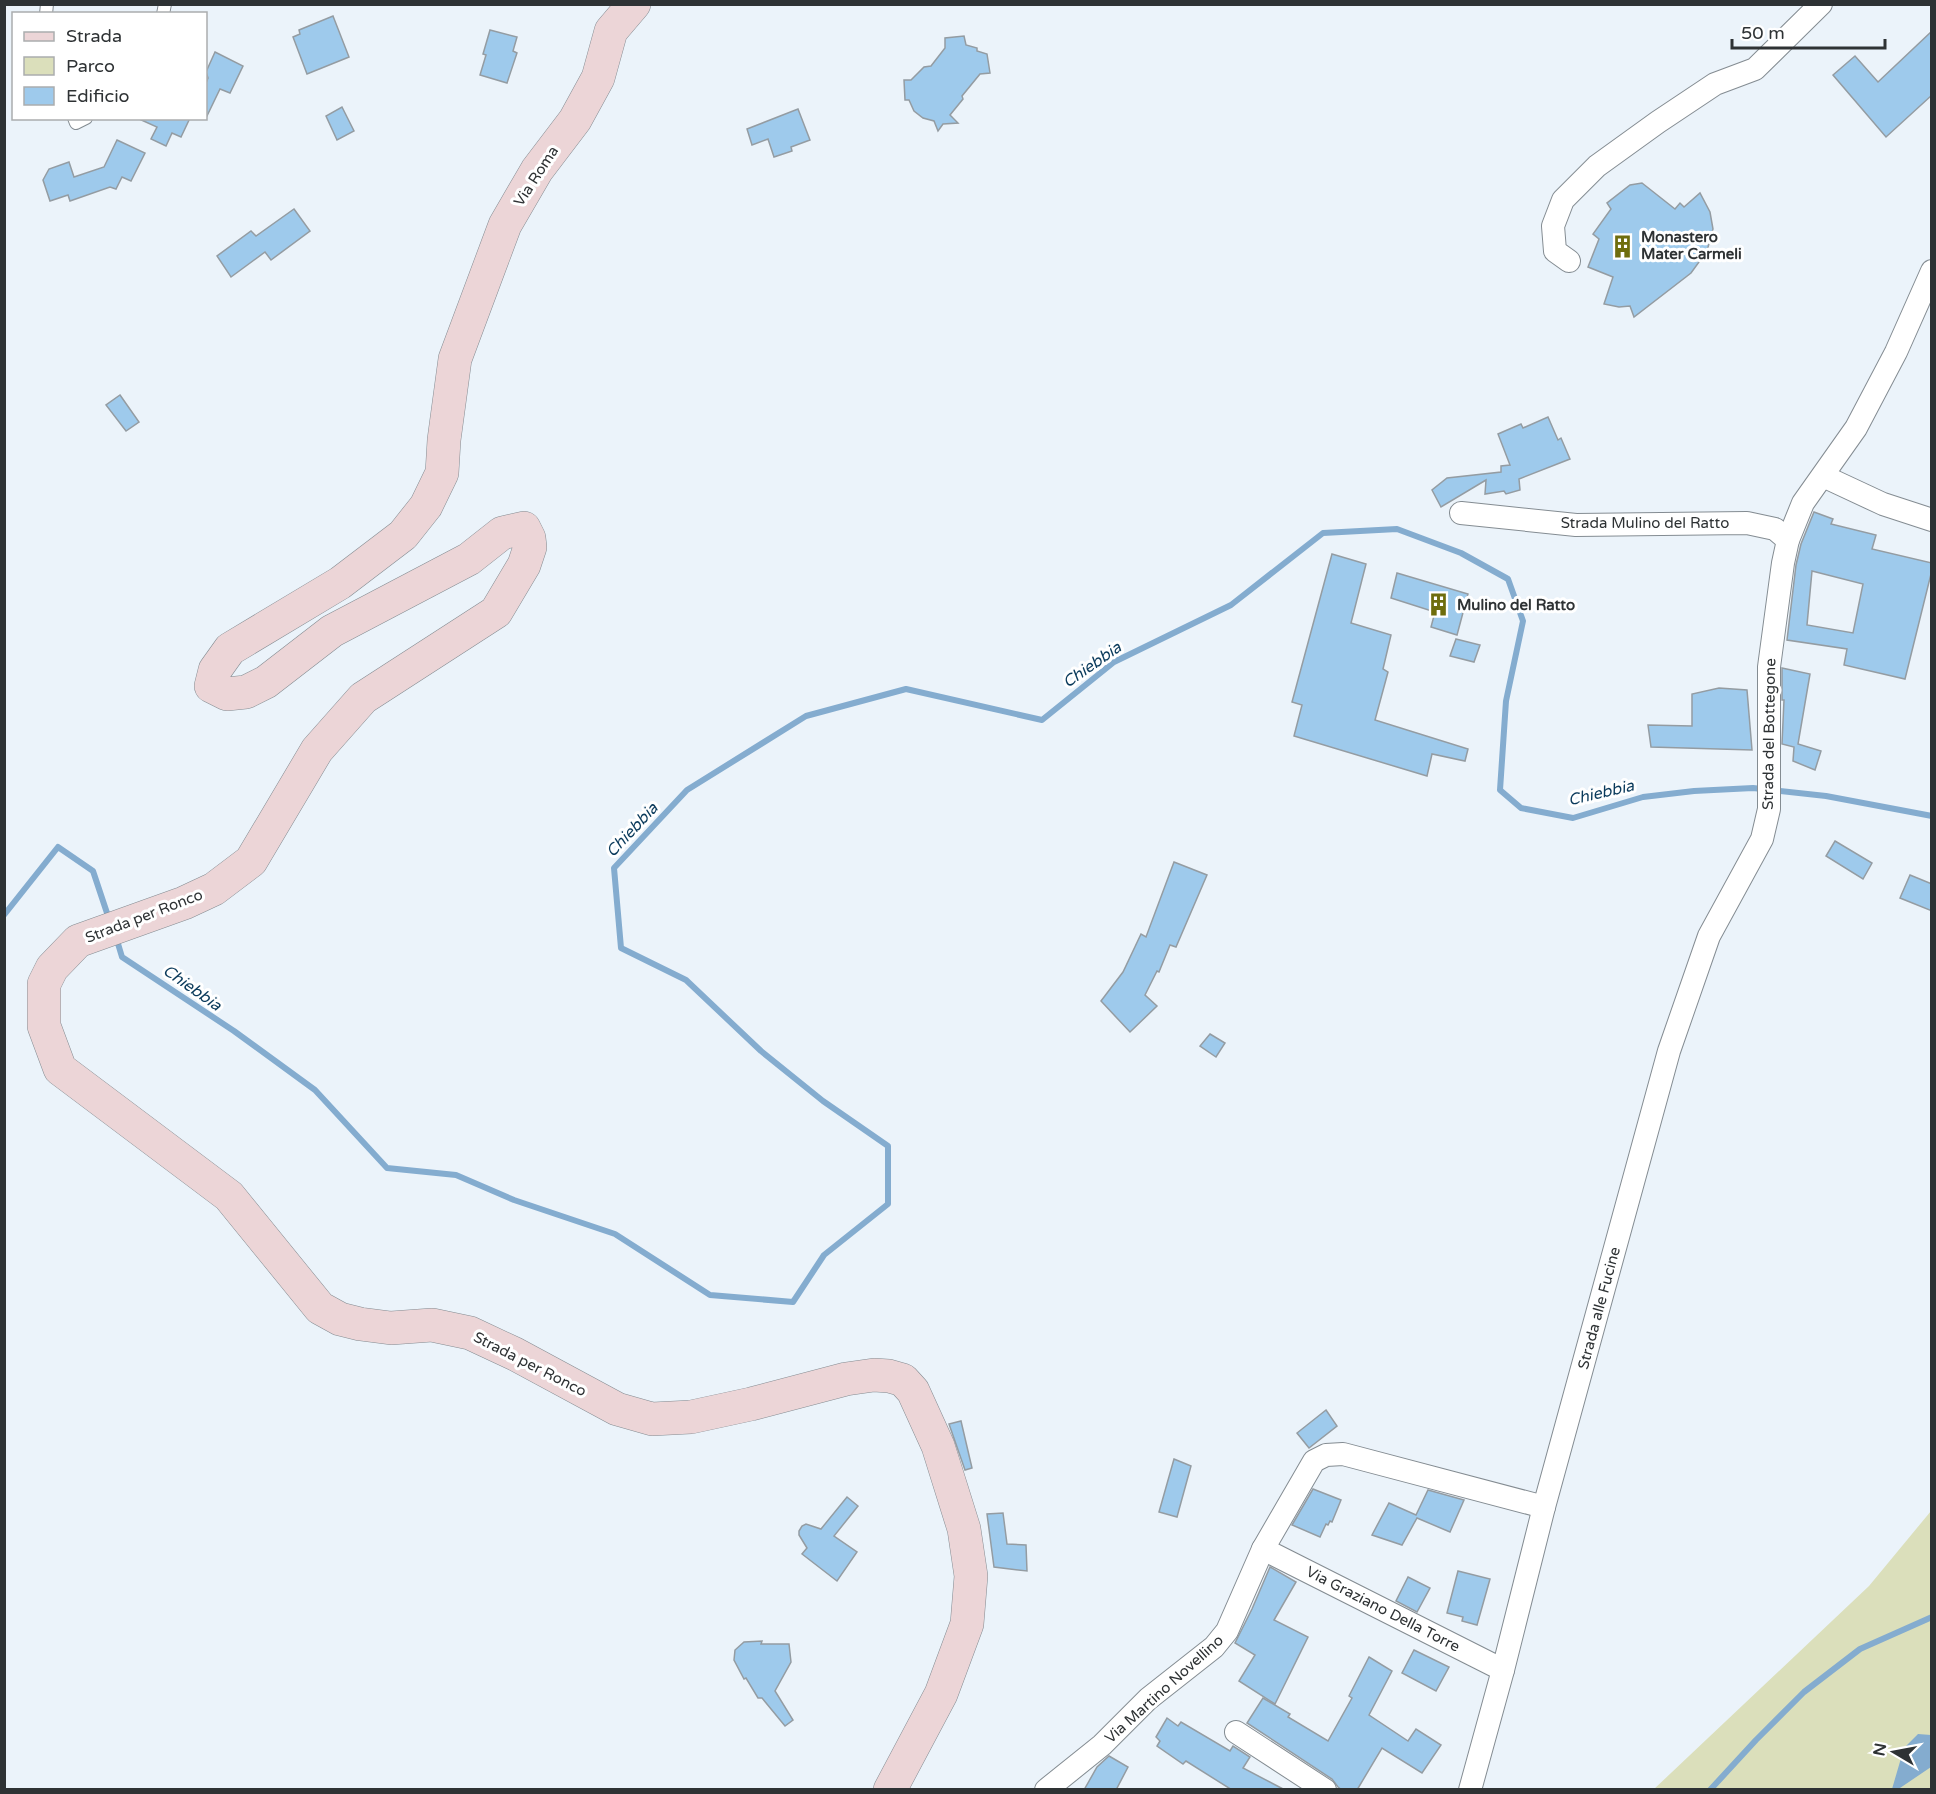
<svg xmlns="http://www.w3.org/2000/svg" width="1936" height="1794" font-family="'Varela Round',sans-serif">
	<rect width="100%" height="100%" fill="#ebf3fa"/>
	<path fill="#dbdfbb" d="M1931 1511V1789L1653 1790 1869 1586Z"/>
	<path fill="#84accf" d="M1918 1734 1931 1735V1767L1900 1788V1789H1892L1904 1748Z"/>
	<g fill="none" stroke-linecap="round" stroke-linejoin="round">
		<g stroke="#84accf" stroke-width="6">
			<path d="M4 915 58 847 93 871 109 919"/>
			<path d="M116 937 122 957 234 1031 315 1090 387 1168 456 1175 514 1200 615 1234 710 1295 793 1302 824 1255 888 1204V1146L823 1101 761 1051 686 980 621 948 614 868 687 790 806 716 906 689 1042 720 1114 662 1231 605 1323 533 1397 529 1461 553 1508 579 1523 621 1506 701 1500 790 1521 808 1573 818 1643 797 1694 791 1753 788 1826 796 1932 816"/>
			<path d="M1710 1790 1756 1740 1804 1692 1860 1649 1932 1617"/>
		</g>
	</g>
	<g fill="#9ecaec" stroke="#949ca2" stroke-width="1.5" fill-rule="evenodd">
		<path d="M333 16 349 57 307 74 293 37 300 34 299 30Z"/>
		<path d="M490 30 517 37 513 51 517 53 507 83 480 75 486 55 483 54Z"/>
		<path d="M1932 31V95L1886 137 1833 75 1855 56 1878 82Z"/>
		<path d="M964 36 966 45 977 48V51L987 54 990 73 980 74 962 96 963 99 950 115 958 123 943 124 938 131 934 121 923 118 914 111 909 100H905L904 80H911L924 67 931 66 945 48V38Z"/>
		<path d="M215 52 243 66 230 93 220 89 206 118V83L208 78 206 72Z"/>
		<path d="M342 107 354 131 337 140 326 116Z"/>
		<path d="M798 109 810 140 791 147 792 151 774 157 768 139 752 145 747 129Z"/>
		<path d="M137 118H190L181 137 172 133 166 146 151 139 157 127Z"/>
		<path d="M117 140 145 153 131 181 122 177 116 189 110 187 70 201 68 195 50 201 43 180 49 169 69 162 74 177 104 167Z"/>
		<path d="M1642 183 1675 209 1680 203 1684 207 1700 193 1710 212 1713 229 1707 251 1691 273 1634 317 1630 306 1619 307 1604 304 1613 277 1588 267 1599 239 1593 234 1611 209 1607 203 1630 185Z"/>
		<path d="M294 209 310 231 271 260 265 252 231 277 217 256 251 231 256 236Z"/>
		<path d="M120 395 139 422 126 431 106 405Z"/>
		<path d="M1548 417 1558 440 1561 438 1570 459 1519 479 1520 490 1506 494 1504 491 1485 494 1486 480 1441 507 1432 490 1447 478 1501 472V466L1510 465 1498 434 1521 424 1523 428Z"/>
		<path d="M1814 512 1833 519 1831 524 1876 535 1872 549 1932 563V570L1905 679 1844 665 1847 649 1787 640 1796 565 1801 544ZM1812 571 1863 584 1853 633 1807 625Z"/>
		<path d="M1332 554 1366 564 1351 623 1391 635 1383 669 1388 672 1375 720 1468 749 1465 761 1432 754 1427 776 1294 736 1302 705 1292 702Z"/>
		<path d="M1397 573 1468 594 1457 635 1431 627 1435 612 1391 598Z"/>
		<path d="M1456 639 1480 645 1474 662 1450 656Z"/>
		<path d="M1782 668 1810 674 1798 744 1821 751 1815 770 1793 761 1794 747 1782 744 1784 700H1782Z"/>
		<path d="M1719 688 1747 690 1752 750 1651 747 1648 725 1692 726V694Z"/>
		<path d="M1835 841 1872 863 1863 879 1826 856Z"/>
		<path d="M1174 862 1207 875 1176 947 1170 945 1159 972 1157 971 1145 995 1157 1006 1130 1032 1101 1001 1123 972 1141 934 1146 937Z"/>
		<path d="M1910 875 1932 884V911L1900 898Z"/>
		<path d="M1210 1034 1225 1043 1216 1057 1200 1046Z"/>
		<path d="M1326 1410 1337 1426 1309 1448 1297 1433Z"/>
		<path d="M961 1421 972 1468 965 1470 949 1424Z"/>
		<path d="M1174 1459 1191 1466 1177 1517 1159 1512Z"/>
		<path d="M1313 1489 1341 1500 1332 1522 1330 1521 1328 1525 1326 1524 1320 1537 1292 1525Z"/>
		<path d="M1428 1490 1464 1500 1450 1532 1417 1518 1402 1545 1372 1535 1389 1503 1416 1515Z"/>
		<path d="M847 1497 858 1506 834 1536 857 1552 837 1581 802 1554 807 1548 799 1535V1531L802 1526 806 1524 821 1529Z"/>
		<path d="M1003 1513 1007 1544 1026 1545 1027 1571 994 1567 987 1514Z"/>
		<path d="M1270 1567 1296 1582 1274 1620 1308 1637 1275 1704 1239 1681 1255 1655 1235 1643 1252 1609Z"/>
		<path d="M1458 1571 1490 1579 1477 1625 1462 1621 1463 1617 1447 1613Z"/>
		<path d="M1408 1577 1430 1588 1417 1612 1396 1601Z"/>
		<path d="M762 1641 761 1644H789L791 1662 775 1691 793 1720 785 1726 762 1698H758L746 1678 744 1679 734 1660 735 1650 744 1642Z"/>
		<path d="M1414 1650 1449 1667 1436 1691 1402 1673Z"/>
		<path d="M1369 1657 1392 1671 1369 1715 1408 1741 1416 1729 1441 1745 1422 1773 1382 1748 1357 1790H1342L1338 1787 1332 1779 1247 1723 1263 1698 1290 1714 1288 1717 1328 1741 1352 1698 1349 1696Z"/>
		<path d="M1167 1718 1178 1726 1181 1722 1230 1751 1233 1746 1250 1757 1243 1768 1285 1790H1232L1186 1761 1183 1764 1157 1746 1160 1741 1156 1737Z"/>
		<path d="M1109 1756 1128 1767 1116 1790H1084L1097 1767Z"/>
	</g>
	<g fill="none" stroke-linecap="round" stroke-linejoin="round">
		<defs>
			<g id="lane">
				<path d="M46 14 47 4"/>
				<path d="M163 14 165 4"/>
				<path d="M74 118 76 123 86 118"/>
			</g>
			<g id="street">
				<path d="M1569 261 1555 251 1553 226 1563 200 1597 166 1658 122 1715 84 1755 69 1821 4"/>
				<path d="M1823 476 1883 504 1932 520"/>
				<path d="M1461 513 1576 525 1747 523 1775 529 1788 540"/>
				<path d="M1263 1549 1503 1670"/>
				<path d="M1236 1732 1325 1790"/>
				<path d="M1046 1790 1102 1745 1148 1699 1214 1647 1227 1631 1263 1549 1314 1461 1326 1455 1343 1454 1544 1507"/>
				<path d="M1470 1790 1503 1670 1544 1507 1669 1051 1709 936 1762 839 1769 809V667L1783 563 1788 540 1803 503 1856 428 1896 352 1932 271"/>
			</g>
			<path id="secondary" d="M634 4 611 31 598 78 575 120 537 170 505 225 455 359 444 440 442 473 426 506 403 535 340 583 230 649 215 670 211 686 227 694 246 692 266 682 332 631 469 559 502 533 524 528 529 538 530 547 524 565 496 612 363 698 317 750 251 861 214 889 184 903 78 941 52 968 44 984V1026L60 1069 229 1196 320 1308 340 1319 360 1324 391 1328 432 1325 470 1333 515 1354 617 1409 652 1419 691 1417 751 1404 846 1379 874 1375 889 1376 903 1380 913 1391 938 1446 964 1529 971 1576 967 1624 941 1694 890 1790"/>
		</defs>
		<use href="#lane" stroke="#848c92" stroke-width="14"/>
		<use href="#street" stroke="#848c92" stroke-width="24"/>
		<use href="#secondary" stroke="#848c92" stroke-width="34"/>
		<use href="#lane" stroke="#fff" stroke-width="12"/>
		<use href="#street" stroke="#fff" stroke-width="22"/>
		<use href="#secondary" stroke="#ecd5d7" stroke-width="33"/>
	</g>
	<defs>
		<symbol id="building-bare" viewBox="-9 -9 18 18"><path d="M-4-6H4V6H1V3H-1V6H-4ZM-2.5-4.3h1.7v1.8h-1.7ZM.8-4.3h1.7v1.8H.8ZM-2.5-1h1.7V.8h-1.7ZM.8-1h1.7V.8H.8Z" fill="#6e6d0d" stroke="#fff" stroke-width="2.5" paint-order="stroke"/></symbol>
	</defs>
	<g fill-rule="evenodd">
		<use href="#building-bare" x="1606" y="230" width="33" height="33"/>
		<use href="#building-bare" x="1422" y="588" width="33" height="33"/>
	</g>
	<g text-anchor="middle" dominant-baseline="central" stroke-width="6" stroke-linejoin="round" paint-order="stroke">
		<g font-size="15" fill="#2e3234" stroke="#fff">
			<text transform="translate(536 176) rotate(-57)">Via Roma</text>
			<text x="1645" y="523">Strada Mulino del Ratto</text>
			<text transform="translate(1769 734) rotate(-89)">Strada del Bottegone</text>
			<text transform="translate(144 916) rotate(-21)">Strada per Ronco</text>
			<text transform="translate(1599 1308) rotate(-75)">Strada alle Fucine</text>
			<text transform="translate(530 1364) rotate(27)">Strada per Ronco</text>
			<text transform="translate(1383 1609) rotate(27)">Via Graziano Della Torre</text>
			<text transform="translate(1164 1689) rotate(-42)">Via Martino Novellino</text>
		</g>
		<g font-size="15" font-weight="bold" fill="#2e3234" stroke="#fff" text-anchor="start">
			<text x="1641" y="237">Monastero<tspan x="1641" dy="17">Mater Carmeli</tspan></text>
			<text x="1457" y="605">Mulino del Ratto</text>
		</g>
		<g font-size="16" font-style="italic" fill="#0a3a5b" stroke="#fff">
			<text transform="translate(1092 665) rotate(-35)">Chiebbia</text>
			<text transform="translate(1601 793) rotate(-13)">Chiebbia</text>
			<text transform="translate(632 830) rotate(-47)">Chiebbia</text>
			<text transform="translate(192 988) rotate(35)">Chiebbia</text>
		</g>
	</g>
	<rect width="1936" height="1794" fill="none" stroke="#2e3234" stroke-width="12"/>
	<rect x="12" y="12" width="195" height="108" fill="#ffffff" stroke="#abadae" stroke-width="1.5"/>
	<rect x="24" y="32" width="30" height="9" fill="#ecd5d7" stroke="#abadae" stroke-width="1.5"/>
	<text x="66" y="42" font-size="18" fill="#2e3234">Strada</text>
	<rect x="24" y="57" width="30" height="18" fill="#dbdfbb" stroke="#abadae" stroke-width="1.5"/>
	<text x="66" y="72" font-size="18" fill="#2e3234">Parco</text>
	<rect x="24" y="87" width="30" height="18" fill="#9ecaec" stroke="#abadae" stroke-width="1.5"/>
	<text x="66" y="102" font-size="18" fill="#2e3234">Edificio</text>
	<g transform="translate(1894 1752) rotate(280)" stroke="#ffffff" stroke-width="4.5" paint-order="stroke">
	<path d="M0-4.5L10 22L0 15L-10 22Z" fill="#2e3234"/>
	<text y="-9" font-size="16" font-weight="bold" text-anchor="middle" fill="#2e3234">N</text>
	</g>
	<path d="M1732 39v9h153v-9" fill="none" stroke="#2e3234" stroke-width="3"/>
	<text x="1741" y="39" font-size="18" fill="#2e3234" stroke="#ffffff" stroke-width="4.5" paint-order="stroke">50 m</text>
</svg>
